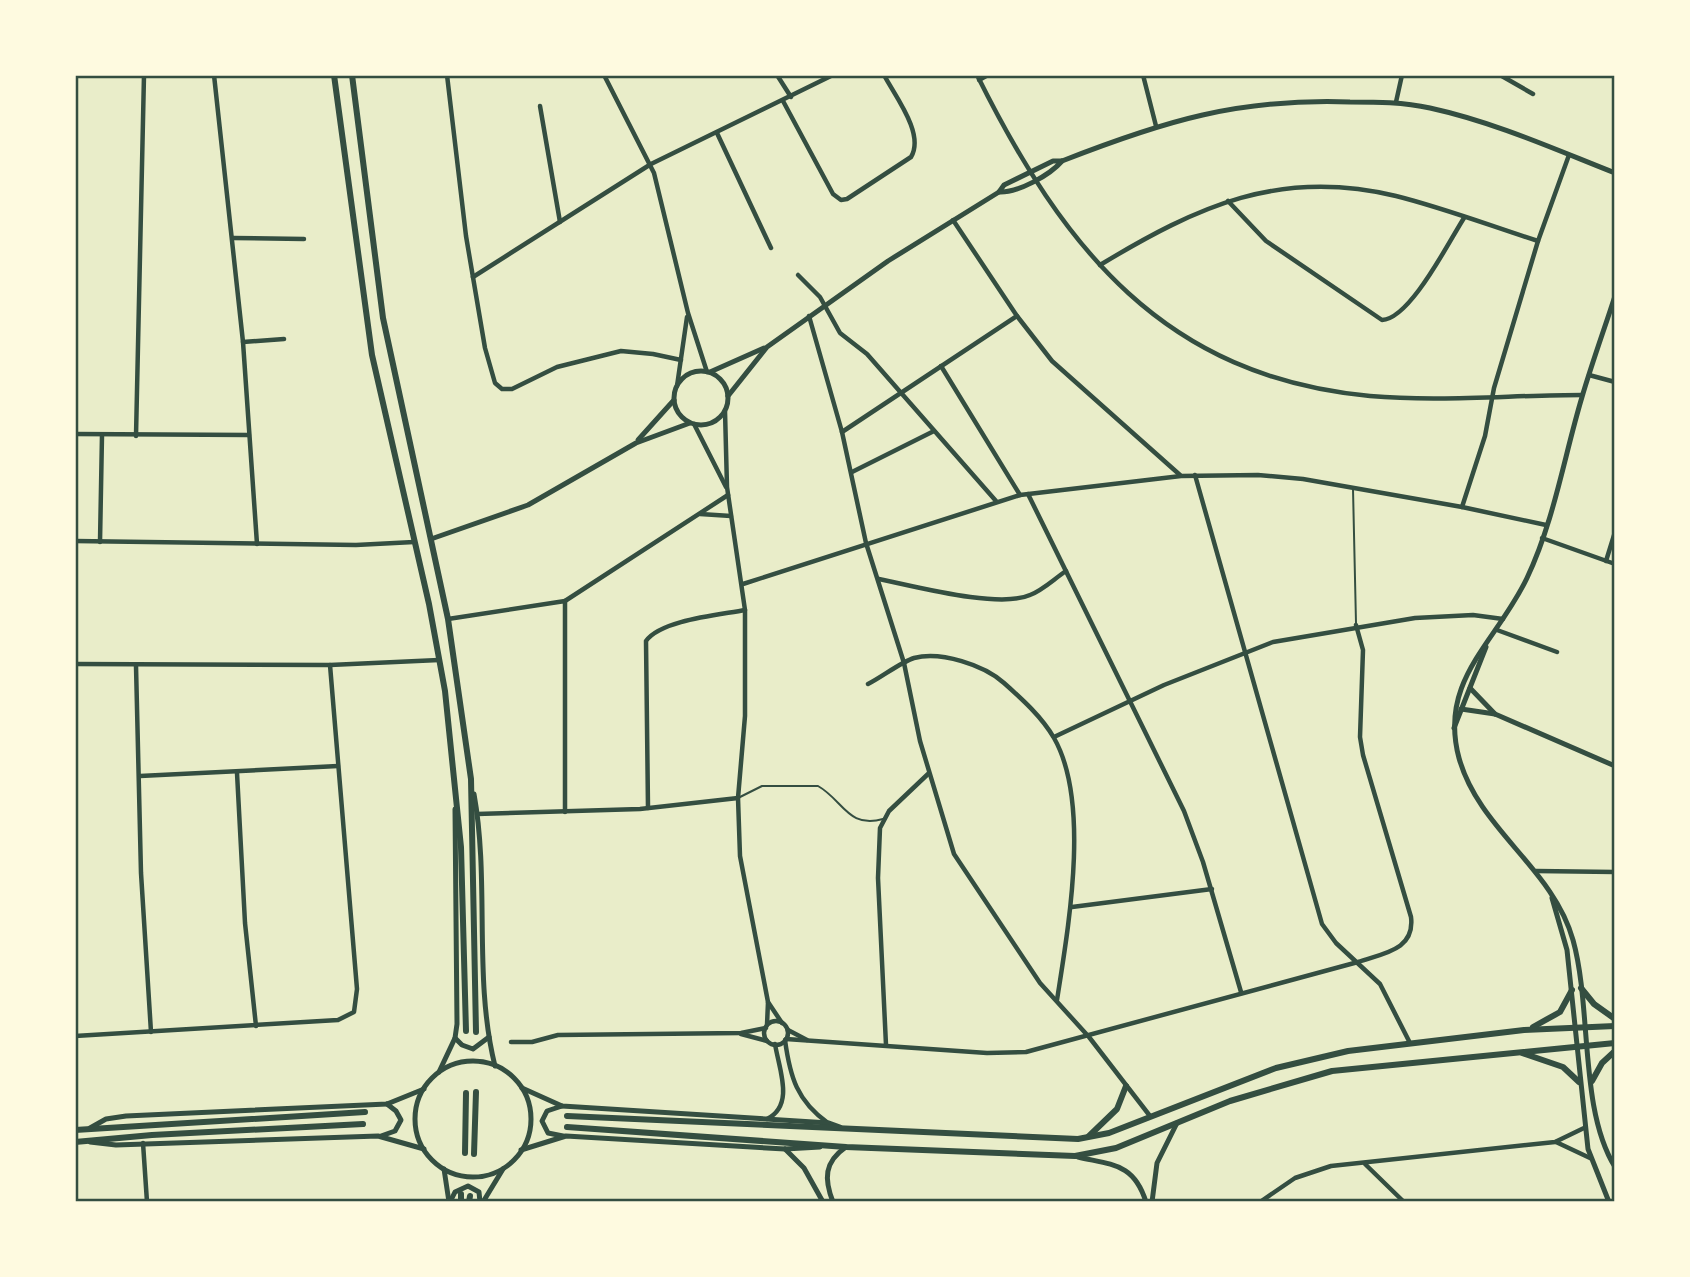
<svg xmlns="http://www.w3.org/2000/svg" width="1690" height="1277" font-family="Quicksand,sans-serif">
	<rect width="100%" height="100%" fill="#e9edc9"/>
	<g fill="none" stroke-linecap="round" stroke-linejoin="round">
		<g stroke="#344e41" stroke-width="2">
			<path d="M1353 489 1356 623"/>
			<path d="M740 797 762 786H818C843 800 848 829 883 819"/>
		</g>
		<g stroke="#344e41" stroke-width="4.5">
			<path d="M214 75 243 342 257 544"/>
			<path d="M447 75 466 236 485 348 495 383 502 389H512L557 367 621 351 653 354 681 360"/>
			<path d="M604 75 654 173 688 313 707 372"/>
			<path d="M777 75 791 97"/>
			<path d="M977 75C1063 248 1164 377 1370 396 1440 402 1512 395 1582 395"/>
			<path d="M1143 75 1156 126"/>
			<path d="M1500 75 1533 94"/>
			<path d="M979 80 988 75"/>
			<path d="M783 101 833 194 841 200 847 199 911 157C925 134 895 96 884 75"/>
			<path d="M1396 102 1402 75"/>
			<path d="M540 106 560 222"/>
			<path d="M717 133 771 248"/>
			<path d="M1228 201 1266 241 1382 320C1410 319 1448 243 1464 218"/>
			<path d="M953 220 1017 316 1052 361 1180 475"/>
			<path d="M233 238 304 239"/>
			<path d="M1100 265C1198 206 1279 168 1396 196 1444 208 1491 226 1538 241"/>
			<path d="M798 275 820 297 840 333 867 354 996 501"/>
			<path d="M473 277 651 164 833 75"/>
			<path d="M809 316 842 432 866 543 904 663 920 741 954 854 1040 983 1089 1037 1150 1116"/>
			<path d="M243 342 284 339"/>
			<path d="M941 366 1020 495"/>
			<path d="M1589 375 1615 382"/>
			<path d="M677 386 687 317"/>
			<path d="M725 411 727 487 745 610V716L738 798 740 856 768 1002 782 1023"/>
			<path d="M694 424 726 487"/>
			<path d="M842 432 1017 316"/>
			<path d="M75 434 249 435"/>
			<path d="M136 436 144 75"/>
			<path d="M852 472 934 431"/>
			<path d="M1195 475 1322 924 1336 943 1380 984 1409 1041"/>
			<path d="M1028 494 1184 811 1203 862 1241 992"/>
			<path d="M1462 507 1485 436 1494 388 1538 241 1569 155"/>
			<path d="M700 514 731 516"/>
			<path d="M1542 538 1615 564"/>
			<path d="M75 541 356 545 414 542"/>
			<path d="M100 542 102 435"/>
			<path d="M1606 561 1615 532"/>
			<path d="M879 579C914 586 999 609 1030 595 1043 590 1054 579 1066 571"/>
			<path d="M743 584 1020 495 1181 476 1258 475 1303 479 1462 507 1546 525"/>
			<path d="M565 601 728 495"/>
			<path d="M448 619 565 601V812"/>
			<path d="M1497 630 1557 652"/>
			<path d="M75 664 330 665 439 660"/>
			<path d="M136 666 141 873 151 1032"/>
			<path d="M868 684C882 677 901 662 914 658 941 651 984 665 1004 683 1022 699 1042 717 1054 738 1091 803 1068 929 1057 1000"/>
			<path d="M1054 737 1164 685 1273 642 1415 618 1473 615 1503 619"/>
			<path d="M237 773 245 923 256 1026"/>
			<path d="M140 776 338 766"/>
			<path d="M648 808 646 641C661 620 719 615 745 610"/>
			<path d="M477 814 640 809 738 798"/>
			<path d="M1536 871 1615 872"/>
			<path d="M1072 907 1212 889"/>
			<circle cx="776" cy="1033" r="12"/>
			<path d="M767 1025 768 1002"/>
			<path d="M788 1030 807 1040"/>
			<path d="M741 1034 767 1041"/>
			<path d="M75 1036 338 1020 354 1012 357 989 330 665"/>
			<path d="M786 1039 987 1053 1026 1052 1358 962C1384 953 1415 950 1411 917L1363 755 1360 737 1363 650 1356 625"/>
			<path d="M785 1040C790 1077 797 1101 828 1123"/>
			<path d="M511 1042H532L558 1035 741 1033 766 1028"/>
			<path d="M886 1045 878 878 880 828 889 811 928 774"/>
			<path d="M767 1119C795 1105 779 1069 775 1044"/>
			<path d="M1556 1142 1590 1158"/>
			<path d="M143 1143 147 1202"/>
			<path d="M1365 1164 1404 1202"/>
			<path d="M1260 1202 1295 1178 1331 1166 1555 1142 1584 1128"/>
		</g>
		<g stroke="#344e41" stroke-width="5">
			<path d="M999 192C1018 193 1050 175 1062 161"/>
			<path d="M1615 296C1604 330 1592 363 1582 397 1564 457 1554 521 1527 578 1496 643 1438 680 1459 758 1479 830 1553 868 1573 940 1592 1008 1579 1109 1615 1167"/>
			<circle cx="701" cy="398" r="27"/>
			<path d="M710 372 764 348"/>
			<path d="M728 396 767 347 888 261 999 192 1004 185 1053 161H1062C1164 121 1239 98 1350 102 1377 102 1403 102 1430 108 1494 122 1554 149 1615 173"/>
			<path d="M638 440 674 400"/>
			<path d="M431 539 528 505 636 443 690 423"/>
			<path d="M1470 688 1495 714"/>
			<path d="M1461 709 1495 714 1615 766"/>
			<path d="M1454 728 1486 647"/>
			<path d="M474 794C490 883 473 978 495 1066"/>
			<path d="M1552 898 1567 950 1588 1149 1609 1202"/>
			<path d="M455 1038 462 1045 473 1049 489 1037"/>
			<circle cx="473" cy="1119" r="58"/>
			<path d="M439 1072 455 1038 457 1024 455 809"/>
			<path d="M522 1088 562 1106 829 1123 840 1127"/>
			<path d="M562 1106 547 1111 542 1121 548 1133 563 1136"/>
			<path d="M90 1128 106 1119 126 1116 387 1104 424 1089"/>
			<path d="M381 1136 395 1131 401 1120 396 1111 387 1104"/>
			<path d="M90 1142 116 1145 378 1136 424 1149"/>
			<path d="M785 1149 804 1168 823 1202"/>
			<path d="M521 1150 566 1136 785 1149 820 1147"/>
			<path d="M1078 1157C1112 1165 1134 1163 1146 1202"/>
			<path d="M444 1169 449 1202"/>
			<path d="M450 1202 455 1192 468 1186 479 1192 480 1202"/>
			<path d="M483 1202 503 1169"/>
			<path d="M833 1202C824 1179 824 1162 846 1147"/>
			<path d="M1152 1202 1157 1163 1177 1123"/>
		</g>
		<g stroke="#344e41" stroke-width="6">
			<path d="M334 75 372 355 429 604 445 691 461 847 466 1031"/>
			<path d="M352 75 383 318 448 619 471 779 476 1032"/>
			<path d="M1581 988 1594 1004 1615 1019"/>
			<path d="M1533 1027 1560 1012 1572 990"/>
			<path d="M1522 1053 1563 1067 1579 1082"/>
			<path d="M1592 1081 1602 1063 1615 1051"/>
			<path d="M567 1116 1078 1139 1109 1133 1276 1068 1348 1051 1524 1030 1615 1026"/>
			<path d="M567 1127 846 1147 1075 1156 1116 1148 1230 1101 1332 1071 1615 1043"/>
			<path d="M75 1130 365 1112"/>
			<path d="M1089 1136 1117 1109 1126 1086"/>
			<path d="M75 1142 152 1135 363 1124"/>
			<path d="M465 1153 466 1093"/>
			<path d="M474 1154 476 1092"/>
			<path d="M461 1202V1194"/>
			<path d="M469 1202 470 1196"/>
		</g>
	</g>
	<rect width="1690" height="1277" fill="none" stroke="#fefae0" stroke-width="154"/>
	<rect x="77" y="77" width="1536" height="1123" fill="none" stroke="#344e41" stroke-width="2.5"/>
</svg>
